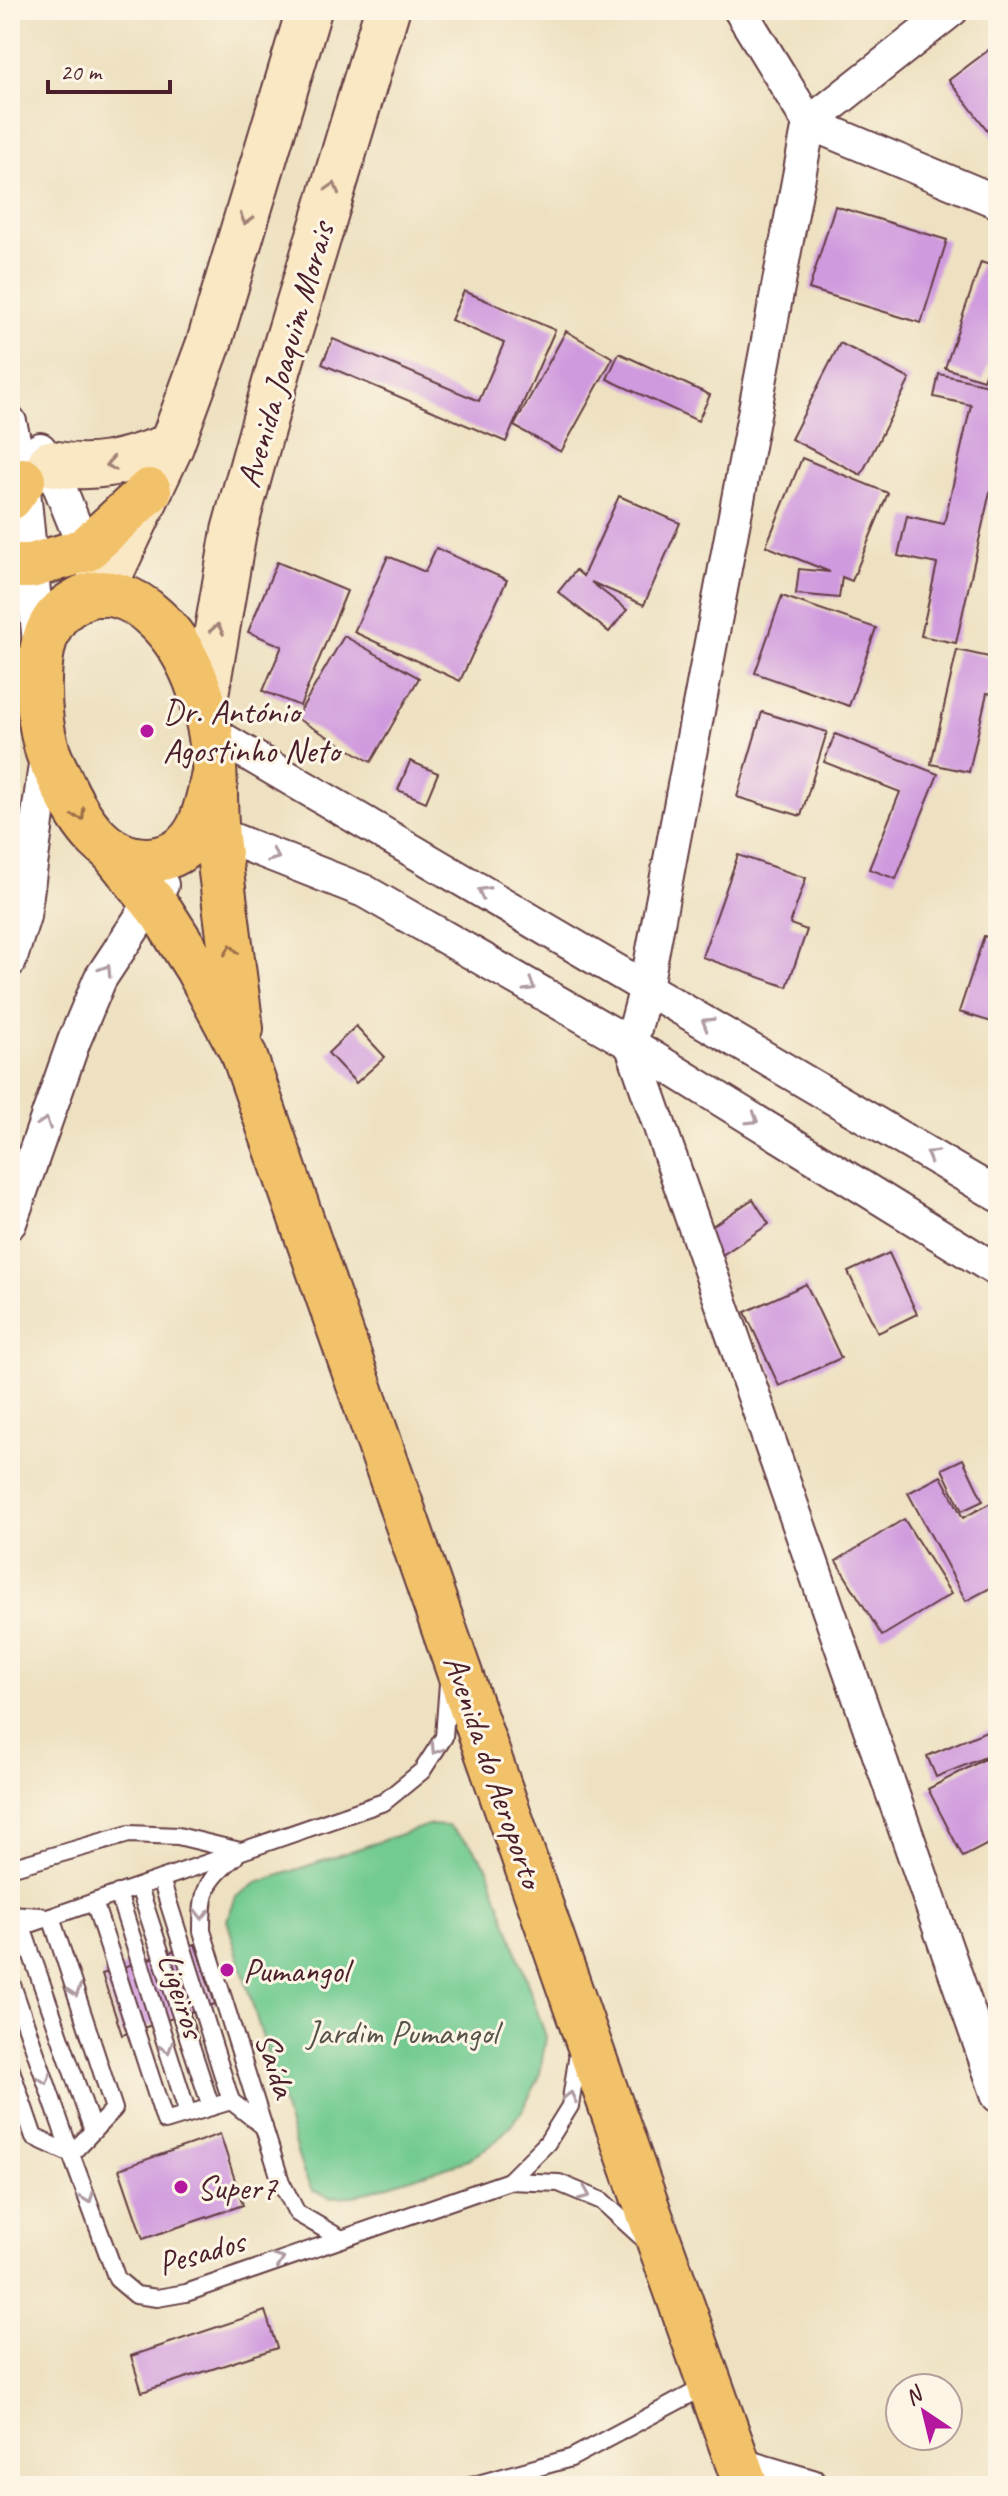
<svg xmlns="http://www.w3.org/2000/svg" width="1008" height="2496" font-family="Caveat,sans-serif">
	<rect width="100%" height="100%" fill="#fcf5e5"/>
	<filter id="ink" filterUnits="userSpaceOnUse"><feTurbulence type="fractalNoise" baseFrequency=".0125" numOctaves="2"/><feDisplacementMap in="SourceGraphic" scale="16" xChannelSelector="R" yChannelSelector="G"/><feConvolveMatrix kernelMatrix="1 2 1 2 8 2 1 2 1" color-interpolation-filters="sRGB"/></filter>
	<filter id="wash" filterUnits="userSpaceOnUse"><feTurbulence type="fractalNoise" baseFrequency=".006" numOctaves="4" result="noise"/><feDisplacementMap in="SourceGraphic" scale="32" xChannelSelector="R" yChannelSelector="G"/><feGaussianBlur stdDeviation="1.8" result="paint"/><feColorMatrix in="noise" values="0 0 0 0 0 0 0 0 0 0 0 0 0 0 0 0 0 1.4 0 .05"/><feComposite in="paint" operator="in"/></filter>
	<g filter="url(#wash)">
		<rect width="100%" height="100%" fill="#eee1c1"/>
		<path fill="#72cb91" stroke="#5e755e" stroke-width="2" d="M428 1825 448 1826 471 1845 488 1868 546 2037 539 2078 521 2113 497 2140 468 2160 354 2196 330 2197 312 2190 303 2172 227 1920 236 1897 257 1883Z"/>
		<g id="blocks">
			<g fill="#d09bde">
				<path d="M998 43V144L949 80Z"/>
				<path d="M835 206 947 240 921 323 809 289Z"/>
				<path d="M981 262 998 268V336L983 380 945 368Z"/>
				<path d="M464 291 555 330 506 442 322 364 333 339 479 401 504 343 451 320Z"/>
				<path d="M566 331 613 358 561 452 514 426Z"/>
				<path d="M840 343 910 379 861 475 791 439Z"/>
				<path d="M619 353 710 395 698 421 607 379Z"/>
				<path d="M939 374 998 387V456L956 643 921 636 937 564 898 556 907 516 944 524 971 405 934 397Z"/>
				<path d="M802 458 888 493 852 581 842 577 839 598 796 594 799 569 830 572 766 546Z"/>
				<path d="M619 496 680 523 644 605 591 582 627 610 609 632 558 592 576 570 583 576Z"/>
				<path d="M436 548 507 580 460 681 354 632 388 556 425 572Z"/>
				<path d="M277 562 347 591 300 706 263 691 282 646 248 632Z"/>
				<path d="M782 596 876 628 849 706 755 673Z"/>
				<path d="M344 636 419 678 371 762 296 718Z"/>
				<path d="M957 650 998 659V695L987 693 969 772 931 764Z"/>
				<path d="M762 712 827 732 801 816 737 797Z"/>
				<path d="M835 734 938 774 896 879 869 869 900 792 824 762Z"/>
				<path d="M410 761 438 773 426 802 398 790Z"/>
				<path d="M738 855 806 878 790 924 807 930 787 987 702 957Z"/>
				<path d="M984 936 998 940V1024L959 1012Z"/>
				<path d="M356 1026 385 1057 356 1083 328 1053Z"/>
				<path d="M753 1199 769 1224 716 1259 700 1234Z"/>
				<path d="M889 1253 917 1314 878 1333 848 1272Z"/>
				<path d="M806 1284 841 1358 779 1386 745 1312Z"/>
				<path d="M963 1459 983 1501 962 1511 942 1469Z"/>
				<path d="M941 1476 963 1518 998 1499V1584L966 1601 908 1493Z"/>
				<path d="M904 1519 951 1594 882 1636 836 1561Z"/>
				<path d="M998 1726V1752L936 1777 927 1756Z"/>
				<path d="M998 1752V1839L963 1857 928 1789Z"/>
				<path d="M195 1944 215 2004 122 2035 102 1974Z"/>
				<path d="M220 2134 243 2205 143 2239 119 2169Z"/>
				<path d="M265 2311 277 2348 142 2392 131 2356Z"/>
			</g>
		</g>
	</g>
	<g filter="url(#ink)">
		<use href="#blocks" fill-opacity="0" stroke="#633c42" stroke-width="2"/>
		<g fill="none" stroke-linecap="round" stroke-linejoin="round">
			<defs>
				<g id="lane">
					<path d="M235 1857C204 1882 202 1892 202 1931L281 2182 297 2213 340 2238"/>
					<path d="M10 1868 129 1834 178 1836 240 1851"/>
					<path d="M161 1879 231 2101"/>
					<path d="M139 1887 211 2107"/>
					<path d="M118 1893 188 2114"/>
					<path d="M94 1902 165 2121 231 2101"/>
					<path d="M10 1914 41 1916"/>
					<path d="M22 1927 93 2131"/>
					<path d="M10 1931 384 1802 422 1771 444 1737 448 1683"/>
					<path d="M10 1979 71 2154 114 2109 51 1917"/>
					<path d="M10 2067 34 2137 71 2154 117 2279 136 2295 157 2298 186 2293 509 2181 559 2183 602 2201 647 2242"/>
					<path d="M231 2101 264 2127"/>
					<path d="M509 2181 547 2143 570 2106 578 2053"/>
					<path d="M471 2486 571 2458 708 2385"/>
				</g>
				<g id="street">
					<path d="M740 10 809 123 998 202"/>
					<path d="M952 10 809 123 646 987 631 1044 998 2096"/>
					<path d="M10 422 23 480 40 653"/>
					<path d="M40 449 50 463 92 568"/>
					<path d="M209 731 998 1195"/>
					<path d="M201 827 364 891 631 1044 998 1271"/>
					<path d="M10 961 24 916 47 750"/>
					<path d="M10 1223 74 1041 100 979 162 885"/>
					<path d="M738 2464 812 2486"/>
				</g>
				<g id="secondary">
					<path d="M50 463C99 472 125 461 171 446"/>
					<path d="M101 594 171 446 209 343 309 10"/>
					<path d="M204 706 234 531 279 368 387 10"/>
				</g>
				<g id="primary">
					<path d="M10 498 23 480"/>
					<path d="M10 566H31L85 550 149 491"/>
					<path d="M213 778C206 810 200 849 162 858 108 871 78 819 59 777 55 768 49 758 47 749 37 716 34 655 51 625 57 614 67 606 78 600 104 585 134 598 154 617 191 650 208 705 213 752 216 780 214 809 217 837 224 901 233 965 241 1029"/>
					<path d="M113 852 162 913 197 968 244 1055 583 2027 746 2486"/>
				</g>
			</defs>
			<use href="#lane" stroke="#633c42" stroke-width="20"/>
			<use href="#street" stroke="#633c42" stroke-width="36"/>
			<use href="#secondary" stroke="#633c42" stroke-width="48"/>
			<use href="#primary" stroke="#633c42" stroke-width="48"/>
			<use href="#lane" stroke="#fff" stroke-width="16"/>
			<use href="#street" stroke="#fff" stroke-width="32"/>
			<use href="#secondary" stroke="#fae7c3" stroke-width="44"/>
			<use href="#primary" stroke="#f2c26a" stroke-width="44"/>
		</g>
		<defs><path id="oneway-chevron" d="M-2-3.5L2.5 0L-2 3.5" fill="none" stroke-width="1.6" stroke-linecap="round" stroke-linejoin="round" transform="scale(2)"/></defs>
		<g stroke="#a28377">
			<use href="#oneway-chevron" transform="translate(333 188) rotate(-73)"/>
			<use href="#oneway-chevron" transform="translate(246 219) rotate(107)"/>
			<use href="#oneway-chevron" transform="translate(111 464) rotate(170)"/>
			<use href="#oneway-chevron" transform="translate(217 629) rotate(-80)"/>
		</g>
		<g stroke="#9e704a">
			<use href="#oneway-chevron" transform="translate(80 815) rotate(58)"/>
			<use href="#oneway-chevron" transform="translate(231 950) rotate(-97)"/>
		</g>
		<g stroke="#ae9aa0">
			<use href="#oneway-chevron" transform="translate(274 856) rotate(21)"/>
			<use href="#oneway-chevron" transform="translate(483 892) rotate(-150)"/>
			<use href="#oneway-chevron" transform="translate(106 970) rotate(-58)"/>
			<use href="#oneway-chevron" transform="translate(530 986) rotate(30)"/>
			<use href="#oneway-chevron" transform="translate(707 1023) rotate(-149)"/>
			<use href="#oneway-chevron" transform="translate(753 1119) rotate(32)"/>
			<use href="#oneway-chevron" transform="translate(45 1123) rotate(-71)"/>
			<use href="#oneway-chevron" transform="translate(931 1155) rotate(-149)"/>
			<use href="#oneway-chevron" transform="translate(436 1749) rotate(122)"/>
			<use href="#oneway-chevron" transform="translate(202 1914) rotate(91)"/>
			<use href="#oneway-chevron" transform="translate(75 1991) rotate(72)"/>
			<use href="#oneway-chevron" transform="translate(167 2048) rotate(72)"/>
			<use href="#oneway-chevron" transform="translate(45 2079) rotate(71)"/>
			<use href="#oneway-chevron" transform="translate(570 2097) rotate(-77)"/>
			<use href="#oneway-chevron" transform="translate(585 2194) rotate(23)"/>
			<use href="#oneway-chevron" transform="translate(88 2198) rotate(70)"/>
			<use href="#oneway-chevron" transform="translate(279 2260) rotate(-20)"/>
		</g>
	</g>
	<g fill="#b5179e" stroke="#fcf5e5" stroke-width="3">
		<circle cx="147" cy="731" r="8"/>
		<circle cx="227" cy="1970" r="8"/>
		<circle cx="181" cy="2187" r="8"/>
	</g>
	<g text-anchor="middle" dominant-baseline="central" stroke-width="6" stroke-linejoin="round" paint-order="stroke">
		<g font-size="34" fill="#4a1f2b" stroke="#fcf5e5">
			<text transform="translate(285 355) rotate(-74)">Avenida Joaquim Morais</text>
			<text transform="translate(494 1771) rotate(71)">Avenida do Aeroporto</text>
			<text transform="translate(182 1995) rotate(72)">Ligeiros</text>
			<text transform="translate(276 2065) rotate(72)">Saída</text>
			<text transform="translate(201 2252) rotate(-16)">Pesados</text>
		</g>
		<g font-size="34" fill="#4a1f2b" stroke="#fcf5e5" text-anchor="start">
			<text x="163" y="711">Dr. António<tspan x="163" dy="39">Agostinho Neto</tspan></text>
			<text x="243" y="1970">Pumangol</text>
			<text x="197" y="2187">Super7</text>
		</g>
		<g font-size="34" fill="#56534a" stroke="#fcf5e5">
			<text x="402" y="2032">Jardim Pumangol</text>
		</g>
	</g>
	<rect width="1008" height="2496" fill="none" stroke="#fcf5e5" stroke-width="40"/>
	<g transform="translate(924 2412) rotate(325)"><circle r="38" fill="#fcf5e5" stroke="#b59f9b" stroke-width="2"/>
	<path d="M0-6L14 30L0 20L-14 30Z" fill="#b5179e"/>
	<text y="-12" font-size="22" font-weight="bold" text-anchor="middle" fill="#4a1f2b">N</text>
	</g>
	<path d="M48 80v12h122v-12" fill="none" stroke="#4a1f2b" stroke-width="4"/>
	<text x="60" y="80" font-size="24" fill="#4a1f2b" stroke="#fcf5e5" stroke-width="6" paint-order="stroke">20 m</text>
</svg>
